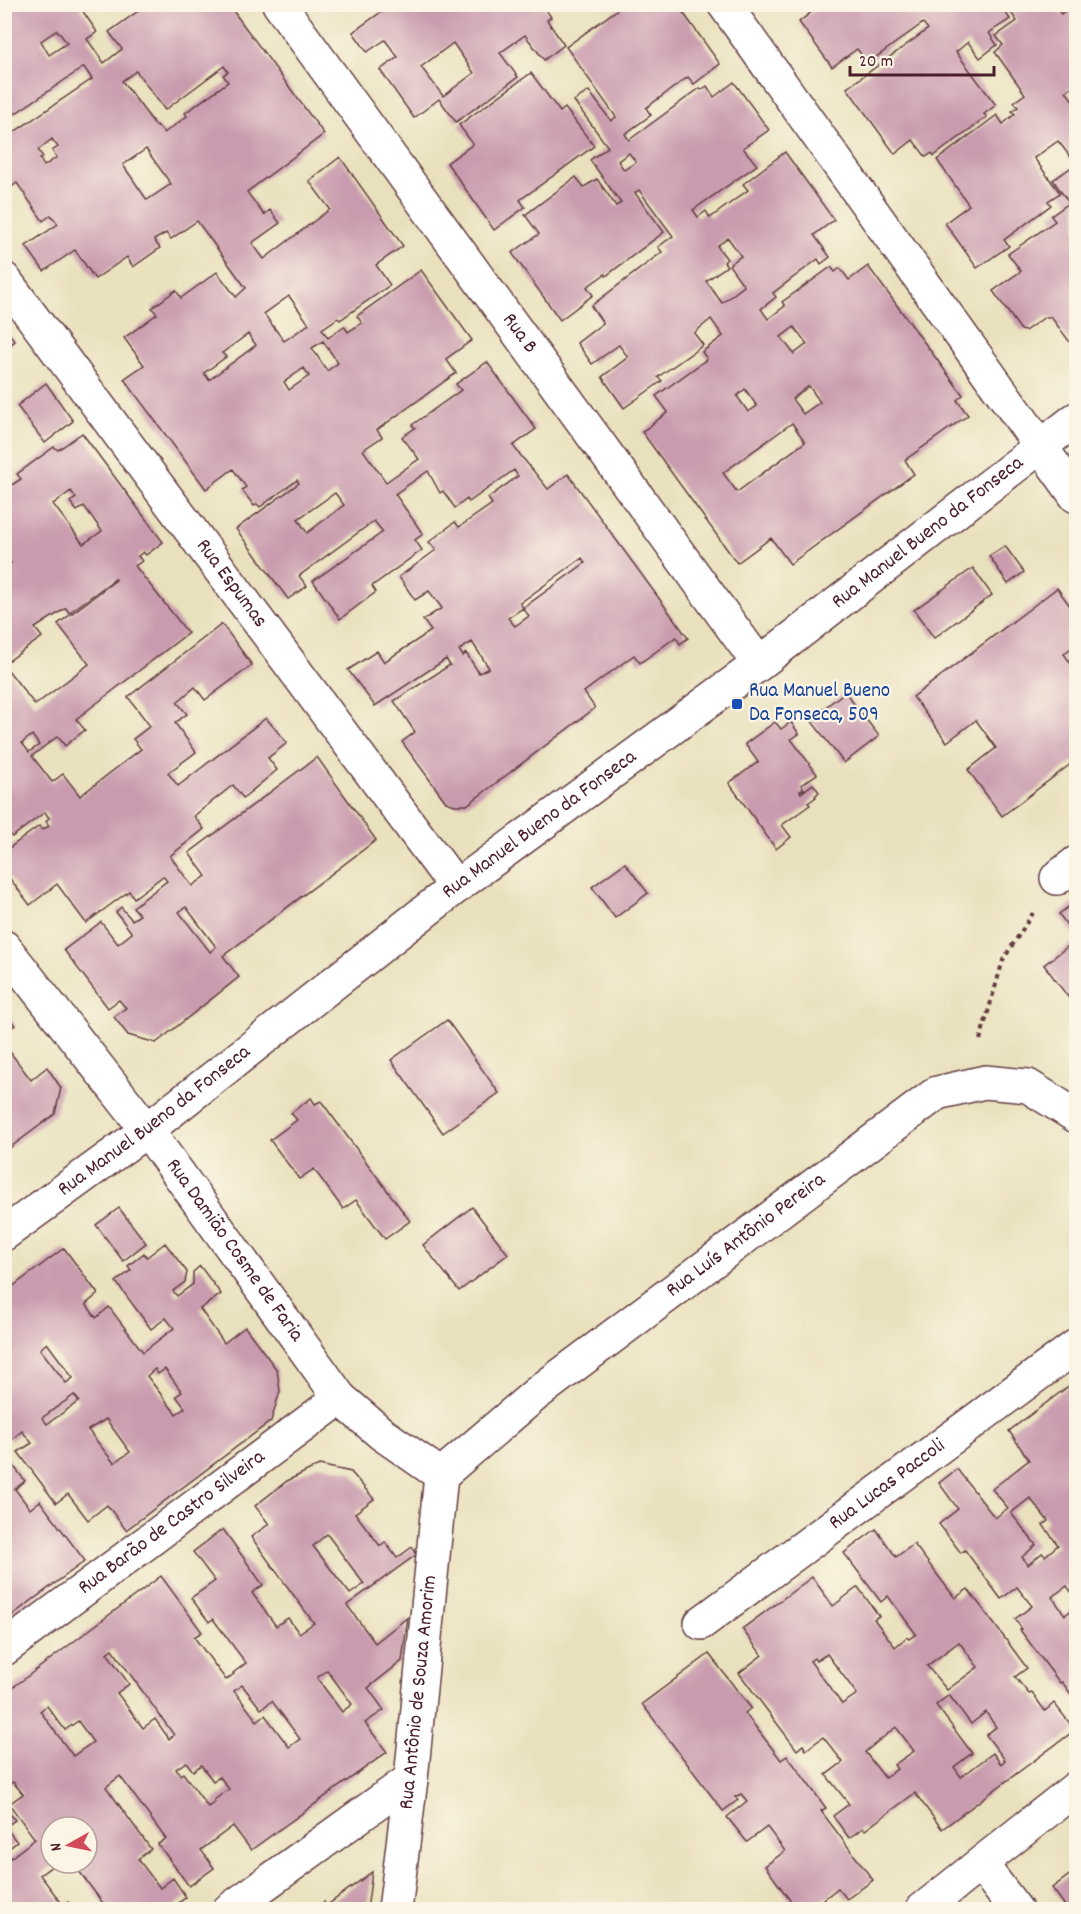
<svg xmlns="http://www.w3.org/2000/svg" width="1081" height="1914" font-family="Dekko,sans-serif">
	<rect width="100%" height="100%" fill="#fcf5e5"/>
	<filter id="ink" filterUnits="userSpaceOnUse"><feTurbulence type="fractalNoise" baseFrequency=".0167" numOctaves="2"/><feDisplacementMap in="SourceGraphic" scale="12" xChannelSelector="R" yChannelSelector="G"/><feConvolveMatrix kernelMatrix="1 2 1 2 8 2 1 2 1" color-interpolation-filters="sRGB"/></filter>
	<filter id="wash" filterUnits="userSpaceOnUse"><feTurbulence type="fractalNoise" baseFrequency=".008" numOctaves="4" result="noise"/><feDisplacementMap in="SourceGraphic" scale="24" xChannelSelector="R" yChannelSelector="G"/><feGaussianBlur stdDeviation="1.35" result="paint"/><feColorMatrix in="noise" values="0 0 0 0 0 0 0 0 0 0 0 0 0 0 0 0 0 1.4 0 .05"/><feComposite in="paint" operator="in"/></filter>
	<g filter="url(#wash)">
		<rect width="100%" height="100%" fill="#e9e1bd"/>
		<g id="blocks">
			<g fill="#c99bae" fill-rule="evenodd">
				<path d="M4 4H78L97 32 87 39 104 63 122 49 109 32 148 4H228L324 134 247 192 264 215 270 210 280 223 252 243 264 259 330 209 309 181 340 157 403 246 376 265 390 285 340 320 338 318 322 329 328 338 344 326 348 332 362 323 357 316 421 270 472 340 446 359 456 373 377 430 382 437 363 450 386 482 419 459 402 437 415 428 412 425 461 390 456 384 487 362 536 429 513 446 548 489 568 474 688 638 680 644 676 637 640 663 634 655 584 692 595 708 467 805H455L446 802 402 742 415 732 394 701 450 665 446 659 375 706 348 670 377 651 384 662 431 631 423 620 442 608 429 591 415 600 399 577 436 550 429 542 455 522 459 527 492 504 488 498 518 476 514 470 469 502 467 499 455 508 443 491 440 493 428 471 395 494 423 534 415 540 422 550 372 586 376 592 340 619 313 581 383 532 374 521 299 576 307 586 288 599 236 529 299 483 297 480 260 507 257 504 254 506 242 490 246 487 233 469 206 489 124 379 144 365 124 338 157 314 152 308 176 290 181 298 217 272 236 297 246 288 197 221 171 239 166 233 154 240 160 248 133 267 127 257 95 279 75 250 44 271 26 246 58 224 51 215 43 221 17 183 4 192V139L92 79 84 67 4 121ZM57 30 67 43 49 55 41 41ZM224 66 228 72 223 75 228 82 185 113 187 116 164 133 157 125 156 126 122 81 136 71 165 110ZM52 139 58 147 52 151 57 157 44 166 40 159 43 157 38 150ZM146 149 171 184 147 200 123 165ZM289 296 309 324 284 341 264 314ZM248 334 256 345 209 380 204 373 226 357 222 353ZM323 341 338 363 327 371 312 348ZM304 368 309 376 289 390 284 382ZM335 493 344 505 307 533 298 519ZM582 558 585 563 523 608 529 616 515 626 508 618 523 608 520 603ZM472 642 489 668 479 673 466 653 463 656 459 650Z"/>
				<path d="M376 4H542L551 17 547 20 564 45 544 60 525 35 500 53 518 77 456 122 439 99 414 118 380 70 398 57 385 40 367 52 353 32 381 12ZM453 43 474 73 443 96 421 67Z"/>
				<path d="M625 4H677L720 64 694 84 688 77 646 108 651 115 625 134 629 140 700 88 701 90 707 86 714 97 734 82 769 130 743 148 757 165 693 210 698 217 706 211 710 218 748 190 743 184 785 152 834 220 814 235 830 257 821 264 818 259 773 293 776 297 761 309 768 319 785 306 782 302 831 267 835 272 840 268 849 280 868 266 963 395 957 400 968 415 905 460 914 474 790 564 771 538 737 563 642 432 668 412 656 396 707 359 702 352 723 336 711 319 694 333 703 345 658 377 662 381 624 408 602 377 628 357 619 345 592 364 577 343 603 323 591 306 662 252 658 247 673 236 639 190 635 193 664 232 606 276 605 274 587 287 593 295 560 320 512 253 539 234 525 215 576 177 584 187 597 179 616 206 621 203 590 160 608 147 574 101 589 91 611 121 616 117 566 47ZM629 153 636 162 624 170 618 161ZM728 238 741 256 729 265 744 286 722 303 706 281 727 266 724 262 727 259 717 246ZM794 327 807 344 794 354 781 337ZM809 386 820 402 803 414 792 399ZM745 389 757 406 748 412 737 396ZM792 423 805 442 737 492 723 473Z"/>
				<path d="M822 4H1000L1010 19 989 33 997 45 980 58 968 42 956 52 996 105 984 114 987 117 934 156 932 153 926 157 913 140 895 154 847 88 928 29 923 23 868 63 857 49 832 67 799 22Z"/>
				<path d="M1016 4H1061L1056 8 1061 14 1073 4H1076V84L1066 91 1076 105V325L1072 328 1076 334 1075 349 1051 317H1045L1025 331 1021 330 993 291 1021 271 1008 254 1055 221 1051 216 1069 203 1053 180 1076 164 1058 141 1034 158 1060 193 1048 201 1051 205 1004 240 1009 246 977 268 945 223 969 205 937 160 997 115 1003 124 1015 114 1012 111 1018 107 1014 102 1025 94 995 52 1003 45 996 36 1017 21 1009 10Z"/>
				<path d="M531 73 560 112 565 108 594 146 520 200 525 207 494 230 447 163 473 144 459 125Z"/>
				<path d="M4 327 15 341 4 349Z"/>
				<path d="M46 383 73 421 45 443 17 406Z"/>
				<path d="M82 433 163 542 146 555 143 552 138 556 142 561 135 566 188 633 76 719 85 730 77 736 65 746 58 736 32 756 52 782 63 774 80 796 141 749 133 739 150 726 128 697 222 624 252 665 205 700 195 687 177 702 187 714 175 723 196 752 168 773 178 786 266 718 287 743 268 758 277 770 243 798 233 785 194 816 204 829 170 856 192 886 206 876 189 853 317 757 376 840 223 956 239 977 156 1043 128 1035 114 1017 126 1008 119 1000 108 1008 64 950 101 922 118 944 132 933 116 912 121 907 132 920 140 915 133 907 167 881 163 876 134 898 129 891 86 923 57 884 30 905 4 871V852L39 826 42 830 49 826 46 821 49 818 45 812 12 837 4 827V665L35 705 89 664 58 624 116 580 115 579 69 613 66 608 35 628 42 637 4 664V568L11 563 4 554V518L7 516 4 512V490L21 479 17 474 54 447 58 450ZM71 491 76 498 70 502 77 511 84 506 102 531 83 544 53 504ZM32 735 39 745 29 752 22 743ZM186 907 216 947 210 952 179 912Z"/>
				<path d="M1005 546 1024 572 1008 584 989 556Z"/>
				<path d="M973 568 992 595 934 638 914 610Z"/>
				<path d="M1057 588 1076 614V644L1064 654 1076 671V760L1002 816 968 770 996 748 976 720 947 742 913 697Z"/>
				<path d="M845 692 879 736 844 763 810 719Z"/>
				<path d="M775 722 781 729 791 722 799 734 791 739 817 774 801 785 804 789 800 791 801 793 813 784 819 792 815 796 816 797 808 803 810 805 782 825 791 837 776 849 729 783 758 762 745 744Z"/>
				<path d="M625 863 648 893 615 918 592 887Z"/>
				<path d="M1076 901V938L1059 914Z"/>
				<path d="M1076 940V997L1071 1001 1044 965Z"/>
				<path d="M4 1011 15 1025 4 1033Z"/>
				<path d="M447 1020 499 1093 443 1133 391 1060Z"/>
				<path d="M4 1044 31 1080 47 1067 61 1088 55 1114 4 1152Z"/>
				<path d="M311 1098 315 1104 321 1101 410 1221 385 1239 356 1200 343 1209 314 1169 299 1179 270 1140 297 1120 291 1113Z"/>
				<path d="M472 1207 508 1254 459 1291 423 1245Z"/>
				<path d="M119 1208 146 1243 123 1261 96 1225Z"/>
				<path d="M165 1243 187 1272 185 1282 173 1291 177 1296 193 1284V1272L200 1266 221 1294 200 1309 224 1343 245 1327 277 1370 280 1391 271 1421 126 1530 107 1505 88 1520 68 1494 56 1503 18 1452 32 1443 22 1431 11 1440 4 1431V1293L64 1248 98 1294 86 1304 96 1318 109 1307 143 1352 174 1328 166 1318 151 1329 116 1282 131 1270 128 1266 144 1253 147 1257ZM47 1343 73 1378 66 1383 40 1349ZM155 1369 158 1374 165 1369 182 1392 176 1396 185 1408 176 1414 147 1376ZM74 1395 79 1401 47 1424 42 1418ZM106 1419 130 1452 114 1463 88 1430Z"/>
				<path d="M1070 1385 1076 1394V1590L1072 1593 1067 1586 1052 1597 1065 1615 1076 1607V1701L1062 1682 1060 1683 1020 1630 1022 1629 1015 1619 1032 1606 1017 1587 1001 1599 965 1550 961 1553 939 1524 958 1509 939 1483 957 1469 995 1518 1008 1508 992 1489 1029 1460 1009 1431ZM1030 1498 1048 1521 1043 1525 1058 1545 1045 1556 1042 1553 1028 1565 1022 1557 1036 1545 1011 1513Z"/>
				<path d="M4 1453 25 1481 15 1489 30 1509 40 1501 85 1561 4 1621Z"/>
				<path d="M319 1465 351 1472 374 1499 355 1513 380 1546 385 1542 397 1558 412 1547 417 1554 347 1605 375 1643 408 1617 402 1661 368 1688 384 1710 365 1723 387 1752 251 1850 233 1826 201 1850 214 1868 189 1886 158 1844 166 1839 120 1776 106 1787 151 1849 138 1859 160 1888 173 1878 186 1897 170 1910H108L73 1863H87V1827H51V1863H56L40 1875 63 1905 68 1902 74 1910H4V1863L35 1839 9 1804 23 1794 13 1782 4 1788V1694L161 1576 202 1632 194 1637 226 1680 234 1674 233 1673 246 1663 213 1619 209 1622 191 1598 215 1581 193 1552 223 1529 263 1585 252 1593 276 1626 288 1618 299 1633 314 1623 251 1537 269 1524 255 1506 287 1481ZM327 1534 364 1584 350 1594 313 1546ZM112 1649 174 1735 169 1739 155 1719 143 1728 117 1693 129 1684 107 1653ZM327 1670 352 1704 342 1712 317 1678ZM242 1685 261 1709 272 1701 300 1739 289 1747 265 1715 257 1721 234 1691ZM47 1706 65 1730 78 1721 93 1742 73 1756 40 1711ZM186 1762 193 1771 201 1765 213 1781 220 1777 229 1789 214 1800 215 1802 208 1807 183 1773 180 1775 176 1769Z"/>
				<path d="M876 1529 896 1557 914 1544 955 1598 968 1589 1027 1668 1015 1677 1029 1694 1032 1693 1045 1711 1054 1703 1075 1730 942 1829 915 1793 865 1830 863 1828 849 1838 833 1816 849 1804 826 1775 843 1762 823 1737 806 1750 803 1745 797 1750 739 1673 762 1655 742 1629 812 1577 833 1606 858 1587 879 1616 874 1619 895 1647 907 1637 909 1639 916 1634 888 1596 881 1602 844 1553ZM959 1642 978 1667 947 1690 927 1666ZM827 1654 857 1694 842 1704 810 1661 814 1658 816 1661ZM949 1695 971 1724 986 1712 996 1727 986 1735 1005 1760 1001 1764 993 1753 961 1777 954 1767 972 1753 936 1705ZM896 1727 914 1751 894 1765 897 1769 885 1778 865 1752Z"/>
				<path d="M709 1654 751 1708 745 1713 781 1760 787 1756 795 1766 826 1808 821 1811 873 1880 847 1899 838 1888 810 1910H797L765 1866 785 1851 767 1827 747 1842 727 1817 747 1801 741 1794 735 1797 738 1800 723 1811 642 1704Z"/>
				<path d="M4 1807 15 1820 5 1827 17 1842 4 1852Z"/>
				<path d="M1076 1870V1910H1068L1052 1888Z"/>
				<path d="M372 1872 367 1910H314L324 1902 326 1906Z"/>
			</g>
		</g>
	</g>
	<g filter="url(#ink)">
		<use href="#blocks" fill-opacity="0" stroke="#623c41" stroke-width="1.5"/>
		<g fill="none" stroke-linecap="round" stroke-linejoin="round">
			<defs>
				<g id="minor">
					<path id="s1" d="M279 4 759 664"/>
					<path d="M724 4 1076 496"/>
					<path id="s2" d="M4 279 456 887"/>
					<path d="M1057 878 1076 863"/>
					<path id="s3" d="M4 947 147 1130 340 1398 382 1434 441 1475"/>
					<path id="s4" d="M4 1234 147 1130 456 887 759 664 1076 419"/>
					<path id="s5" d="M441 1475 536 1394 937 1093 985 1082 1028 1086 1076 1116"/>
					<path id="s6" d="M701 1623 1076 1346"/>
					<path id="s7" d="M4 1649 340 1398"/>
					<path d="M981 1864 1016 1910"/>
					<path d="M229 1910 411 1779"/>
					<path id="s8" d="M395 1910 411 1779 441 1475"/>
					<path d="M922 1910 1076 1788"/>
				</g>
			</defs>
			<use href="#minor" stroke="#623c41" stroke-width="36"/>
			<path stroke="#623c41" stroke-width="4" stroke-dasharray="4.5 4.5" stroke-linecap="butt" d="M980 1040 1003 960 1033 913"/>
			<use href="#minor" stroke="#fff" stroke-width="33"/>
		</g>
	</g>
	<rect fill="#1a4fb4" stroke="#fcf5e5" stroke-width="2" x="731" y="698" width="12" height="12" rx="3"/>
	<g text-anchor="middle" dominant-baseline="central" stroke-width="4.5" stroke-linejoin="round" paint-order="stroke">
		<g font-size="21" fill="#4a1f2b" stroke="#fcf5e5">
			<text stroke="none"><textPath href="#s1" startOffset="408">Rua B</textPath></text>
			<text stroke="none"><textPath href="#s4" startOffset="1160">Rua Manuel Bueno da Fonseca</textPath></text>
			<text stroke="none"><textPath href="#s2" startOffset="380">Rua Espumas</textPath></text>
			<text stroke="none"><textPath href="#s4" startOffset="674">Rua Manuel Bueno da Fonseca</textPath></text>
			<text stroke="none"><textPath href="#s4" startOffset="188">Rua Manuel Bueno da Fonseca</textPath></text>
			<text stroke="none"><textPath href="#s5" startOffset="388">Rua Luís Antônio Pereira</textPath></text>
			<text stroke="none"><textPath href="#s3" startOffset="381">Rua Damião Cosme de Faria</textPath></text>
			<text stroke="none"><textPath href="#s6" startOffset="232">Rua Lucas Paccoli</textPath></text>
			<text stroke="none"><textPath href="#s7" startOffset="210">Rua Barão de Castro Silveira</textPath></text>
			<text stroke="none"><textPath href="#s8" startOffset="219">Rua Antônio de Souza Amorim</textPath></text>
		</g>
		<g font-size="21" fill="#164399" stroke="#fcf5e5" text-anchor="start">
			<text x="749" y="692">Rua Manuel Bueno<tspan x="749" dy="24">Da Fonseca, 509</tspan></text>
		</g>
	</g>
	<rect width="1081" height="1914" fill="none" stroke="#fcf5e5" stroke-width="24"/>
	<g transform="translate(69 1845) rotate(261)"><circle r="28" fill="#fcf5e5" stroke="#b59f9b" stroke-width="1.5"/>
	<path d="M0-4.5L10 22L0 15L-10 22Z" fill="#d1495b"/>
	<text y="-9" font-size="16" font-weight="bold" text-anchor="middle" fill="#4a1f2b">N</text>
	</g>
	<path d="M850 66v9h144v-9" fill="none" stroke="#4a1f2b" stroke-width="3"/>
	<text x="859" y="66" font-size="18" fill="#4a1f2b" stroke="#fcf5e5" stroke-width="4.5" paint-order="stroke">20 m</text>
</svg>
